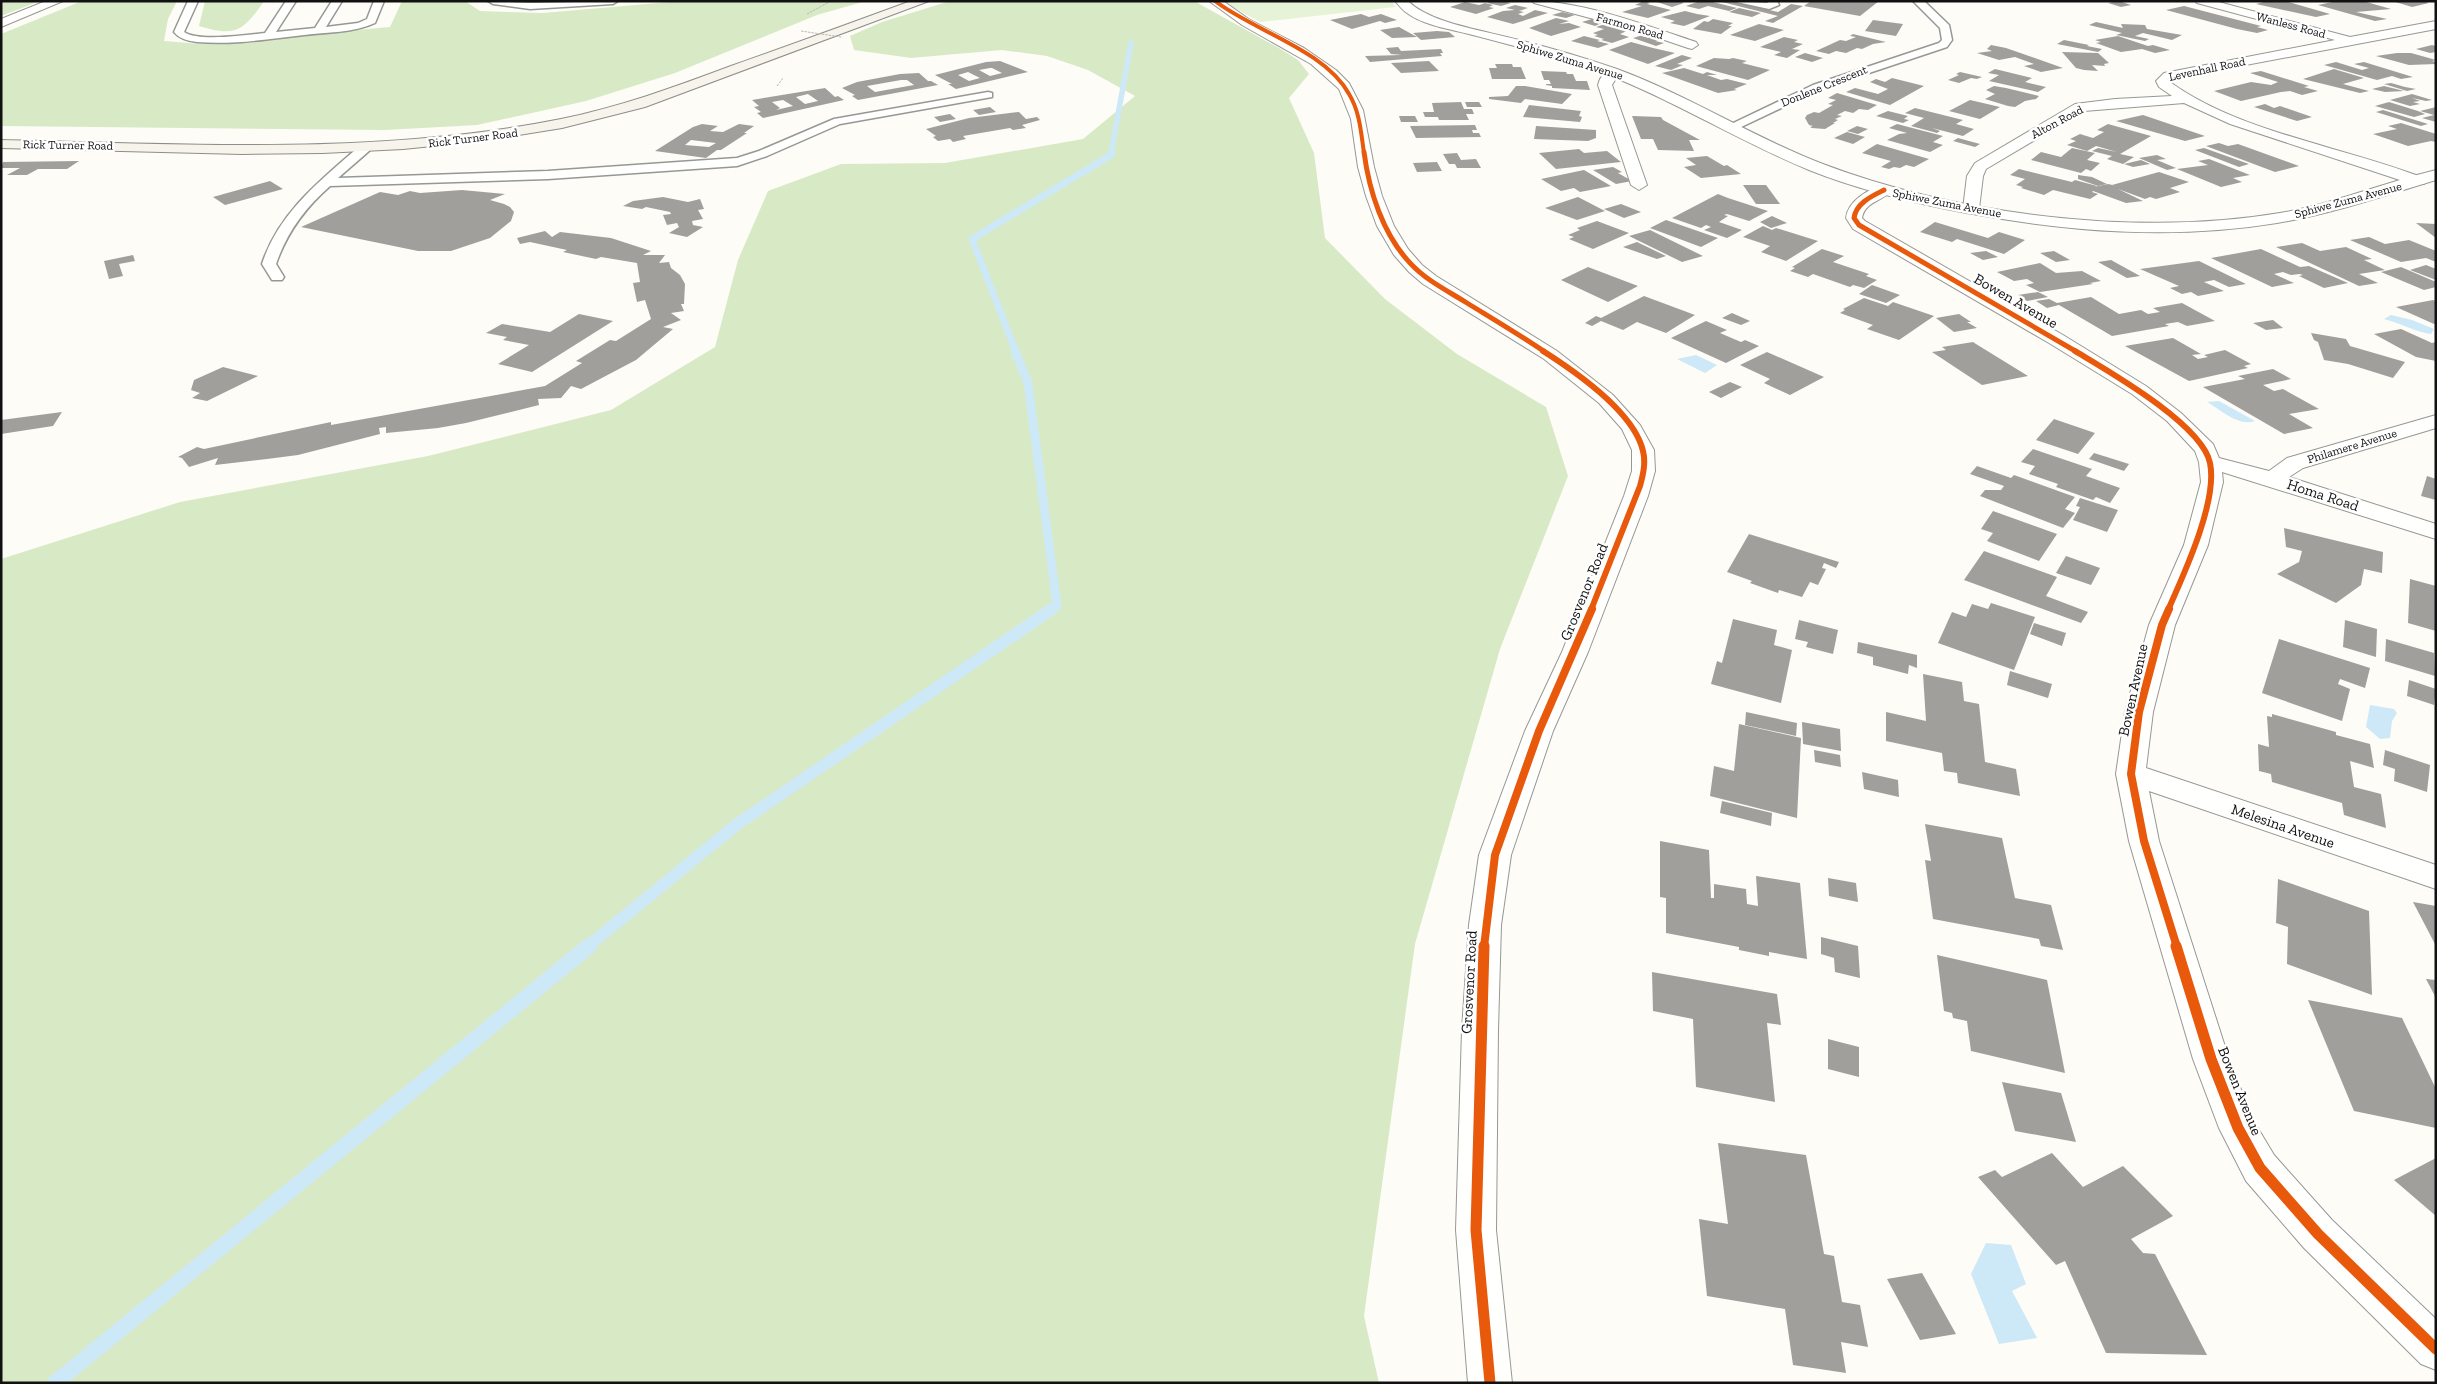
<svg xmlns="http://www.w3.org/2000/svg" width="2437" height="1384" font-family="'Zilla Slab',serif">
	<rect width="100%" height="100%" fill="#fdfcf7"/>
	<path fill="#e7f3d7" d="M1222 1H1391L1396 7 1260 22Z"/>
	<g fill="#d8eac5">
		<path d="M1 1H40L1 16Z"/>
		<path d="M82 1H177L168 19 164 41 201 44 390 27 402 1H465L480 11 543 13 681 1H866L817 15 675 73 586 101 477 125 385 130 1 126V34Z"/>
		<path d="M205 1H264C243 32 235 37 199 26Z"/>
		<path d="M950 1H1194L1279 48 1298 60 1309 74 1289 98 1314 153 1325 238 1385 299 1457 354 1546 407 1568 476 1500 649 1415 944 1364 1316 1379 1383H1V559L180 502 428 456 611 410 715 347 738 260 768 191 841 164 945 163 1083 139 1135 96 1088 70 1047 56 1002 50 911 58 854 50 850 36 882 22Z"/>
	</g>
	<g fill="#cde8f7">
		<path d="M2391 315 2412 320 2434 329 2431 334C2416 332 2400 323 2384 319Z"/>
		<path d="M1696 355 1717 365 1705 373 1677 359Z"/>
		<path d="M2219 401 2255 421C2239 427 2221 410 2207 402Z"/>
		<path d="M2370 705 2394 709 2397 713 2392 721 2390 738 2380 739 2366 727Z"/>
		<path d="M1986 1243 2011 1245 2026 1284 2012 1291 2037 1338 1999 1344 1971 1274Z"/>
	</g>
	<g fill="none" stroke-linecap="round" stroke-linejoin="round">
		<path stroke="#cde8f7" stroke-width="5.5" d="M1111 153 1131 43"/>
		<path stroke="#cde8f7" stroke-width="7" d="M1016 352 972 239 1111 155 1112 152"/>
		<path stroke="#cde8f7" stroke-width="9" d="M1015 351 1028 383 1057 606 1051 610"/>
		<path stroke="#cde8f7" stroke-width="12" d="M587 947 736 825 1052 609"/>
		<path stroke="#cde8f7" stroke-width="16" d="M55 1383 589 946"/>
	</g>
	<g fill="#a19f9c" fill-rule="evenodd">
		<path d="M1491 1H1502L1511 3 1501 6 1487 3Z"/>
		<path d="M1644 1 1650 3 1647 4 1671 10 1648 18 1622 12 1642 6 1635 5Z"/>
		<path d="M1654 1H1678L1684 3 1672 7Z"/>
		<path d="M1700 1H1709L1737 8 1729 11 1708 6 1699 9 1686 6Z"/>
		<path d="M1718 1H1731L1778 12 1791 4 1803 6 1773 23 1765 21 1778 16Z"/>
		<path d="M1811 1H1879L1860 16 1804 6Z"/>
		<path d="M2119 1 2131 5 2121 7 2108 3Z"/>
		<path d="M2267 1H2285L2330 14 2316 17 2256 4Z"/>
		<path d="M2337 1H2363L2391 9 2356 12 2387 19 2375 21 2318 5Z"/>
		<path d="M2392 1H2423L2429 3 2412 7Z"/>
		<path d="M1465 2 1479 5 1485 3 1493 5 1489 7 1494 8 1476 14 1450 7Z"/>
		<path d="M1515 5 1528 8 1519 11 1524 12 1518 14 1523 16 1535 10 1548 13 1513 24 1487 17 1503 11 1515 10 1506 8Z"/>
		<path d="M2184 6 2261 26 2257 27 2268 30 2257 33 2237 29 2166 10Z"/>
		<path d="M1739 8 1761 13 1752 17 1729 12Z"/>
		<path d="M1685 11 1697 14 1710 16 1684 26 1670 23 1675 21 1661 17Z"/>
		<path d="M1562 12 1575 15 1566 18 1552 15Z"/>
		<path d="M1361 14 1369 17 1381 14 1397 20 1385 23 1380 21 1352 29 1330 20Z"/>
		<path d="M1556 18 1569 21 1559 24 1569 23 1581 27 1551 36 1529 28Z"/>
		<path d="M1592 19 1604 22 1595 26 1582 22Z"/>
		<path d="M1713 19 1733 23 1728 26H1732L1721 34 1693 29 1704 21 1708 22Z"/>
		<path d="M1873 20 1903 24 1896 36 1865 31Z"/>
		<path d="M2096 22 2123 28 2121 24 2145 25 2147 29 2182 35 2172 40 2143 33 2135 36 2149 39 2145 41 2116 35 2122 33 2089 25Z"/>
		<path d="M1605 24 1629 30 1620 34 1629 37 1612 43 1601 40 1604 39 1594 36 1598 35 1593 33 1604 29 1596 27Z"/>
		<path d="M1759 24 1784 30 1755 41 1730 35Z"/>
		<path d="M1399 27 1417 37 1392 38 1380 30Z"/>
		<path d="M1437 31 1449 32 1455 37 1421 40 1413 33Z"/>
		<path d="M1853 34 1886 42 1873 44 1862 49 1857 48 1846 53 1836 51 1829 54 1816 51 1840 40 1846 41 1856 37 1850 36Z"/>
		<path d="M1643 35 1658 40 1655 41 1664 43 1656 46 1633 38Z"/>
		<path d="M1584 36 1600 40 1597 41 1609 44 1598 48 1571 41Z"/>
		<path d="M2118 36 2148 46 2153 45 2170 50 2155 53 2142 49 2121 52 2096 43 2101 42 2095 40Z"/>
		<path d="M1784 37 1798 40 1794 42 1803 44 1792 49 1800 50 1787 58 1774 55 1781 52 1760 47Z"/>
		<path d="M2064 40 2089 45 2087 46 2102 49 2098 52 2057 44Z"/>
		<path d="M1631 42 1653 48 1675 53 1648 64 1609 50Z"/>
		<path d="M1991 45 2006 48 2063 68 2041 72 2024 66 2034 64 2015 57 1999 60 1977 53 1992 51 1987 49Z"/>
		<path d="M2432 45 2436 46V52L2430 53 2416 49Z"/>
		<path d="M1398 47 1401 51 1441 49 1443 53H1440L1442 56 1370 62 1365 56 1402 55 1391 54 1386 48Z"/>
		<path d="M2062 52 2098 53 2109 63 2104 64 2105 66 2092 65 2098 71 2084 70 2076 68Z"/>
		<path d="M1805 53 1823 58 1812 62 1795 57Z"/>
		<path d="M2397 53H2411L2436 60 2432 61 2436 62V64L2409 65 2376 56Z"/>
		<path d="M1682 55 1692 58 1677 64 1683 65 1671 70 1655 66Z"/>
		<path d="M1714 58 1729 59 1733 58 1747 61 1742 63 1770 70 1748 80 1696 66Z"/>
		<path d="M1000 61 1028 72 956 89 948 84H952L935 75 986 62ZM990 68H992L1002 73 990 76 979 70ZM968 72 980 78 969 81 958 75Z"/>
		<path d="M1429 61 1439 71 1401 73 1391 63Z"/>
		<path d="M2336 62 2362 70 2369 68 2354 64 2364 62 2413 77 2401 79 2392 76 2377 80 2324 65Z"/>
		<path d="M1495 64H1512L1513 67H1521L1526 79H1492L1489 68H1497Z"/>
		<path d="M1684 68 1703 74 1707 72 1717 75H1707L1721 80 1727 79 1747 84 1734 89 1737 90 1718 93 1662 73Z"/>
		<path d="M1995 69 2032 78 2025 82 2046 87 2038 92 1989 81 1999 75 1988 73Z"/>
		<path d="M2334 69 2364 78 2343 84 2369 91 2360 93 2303 79Z"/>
		<path d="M1541 71 1566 72 1567 74H1573L1576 81H1587L1590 90 1552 88V86L1546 85V84H1551L1549 80H1544Z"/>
		<path d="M2261 71 2309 86 2304 87 2318 91 2302 95 2290 91 2281 92 2241 101 2214 91 2251 82 2271 85 2278 82 2250 73Z"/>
		<path d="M1960 72 1982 77 1977 79 1971 78 1959 83 1948 80 1959 75 1956 74Z"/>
		<path d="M919 73 928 81H931L938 85 858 100 852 96 855 95 842 88 857 82 900 74ZM901 80H907L914 85 875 92 867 86Z"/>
		<path d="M1892 78 1924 86 1890 105 1846 92 1855 88 1878 94 1888 89 1870 82 1876 79 1885 82Z"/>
		<path d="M2391 83 2405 87 2416 89 2407 91 2384 84Z"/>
		<path d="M1516 86H1525L1572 94 1562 104 1525 99 1521 103 1489 99V97L1508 96Z"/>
		<path d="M1994 86 2006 88 2039 96 2036 99 2025 101 2015 107 2008 106 1985 99 1995 94 1986 90Z"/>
		<path d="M2384 86 2404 91 2385 92 2372 89Z"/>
		<path d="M825 88 835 97 838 96 844 100 763 118 757 113 761 112 754 107 759 106 752 100ZM808 94 818 101 805 104 796 97ZM783 100 793 106 776 110 780 108 772 102Z"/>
		<path d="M1837 93 1877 105 1868 110 1859 109 1853 113 1845 111 1837 115 1842 116 1835 119 1838 120 1833 123H1835L1825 129 1812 128 1810 127 1813 126 1809 125 1805 118 1807 115 1814 112 1819 113 1833 105 1828 104 1836 100 1828 98Z"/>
		<path d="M2412 94 2432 100 2426 101 2412 98 2420 101 2413 102 2420 104 2410 106 2390 100Z"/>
		<path d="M1970 100 2000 107 1980 119 1949 111Z"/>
		<path d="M1461 102 1464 109H1472L1474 114H1466L1469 120H1439L1438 117H1425L1423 112H1434L1432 103Z"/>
		<path d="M1465 102H1479L1482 107H1467Z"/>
		<path d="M2389 102 2418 111 2425 114 2414 117 2375 106Z"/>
		<path d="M2265 104 2274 108 2280 106 2312 117 2297 121 2254 107Z"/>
		<path d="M1529 105 1581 111 1579 116 1582 117 1580 122 1523 117Z"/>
		<path d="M990 107 996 112 979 115 973 110Z"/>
		<path d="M2436 107V122L2422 118 2434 115 2420 111Z"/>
		<path d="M1915 108 1963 120 1956 124 1974 129 1963 136 1932 128 1940 131 1937 133 1911 126 1924 118 1905 113Z"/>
		<path d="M2383 110 2428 124 2421 126 2376 112Z"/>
		<path d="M1888 111 1908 116 1904 119 1909 120 1903 123 1876 116Z"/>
		<path d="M1019 112 1026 119 1037 117 1040 120 1022 125 1026 128 1013 130 1010 128 963 136 966 139 953 142 950 139 938 141 933 137 936 136 926 129 969 118Z"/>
		<path d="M950 114 956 119 940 122 934 117Z"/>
		<path d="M2143 115 2205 136 2185 141 2116 121Z"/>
		<path d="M1399 116H1415L1418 122H1401Z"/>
		<path d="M1632 116 1661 117 1663 120 1700 140H1689L1694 151 1658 150 1653 139H1641Z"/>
		<path d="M2401 123 2436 134V142L2431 141 2408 146 2373 134 2397 129 2388 126Z"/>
		<path d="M702 124 718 126 710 131 723 132 739 124 754 126 744 133H747L721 150H717L706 158 655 151 693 127ZM691 140 716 143 709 147 685 145Z"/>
		<path d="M1897 124 1943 136 1933 142 1943 145 1930 152 1887 140 1899 134 1907 133 1889 128Z"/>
		<path d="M2108 124 2151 136 2120 154 2134 157 2123 164 2107 159 2112 156 2092 151 2098 148 2117 152 2096 146 2087 151 2067 145 2076 141 2070 139 2080 134 2093 138 2104 132 2097 130Z"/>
		<path d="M1475 125 1477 130H1472L1473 133H1479L1481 137 1416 138 1410 126Z"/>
		<path d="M1536 126 1596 130V138L1588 141 1534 139Z"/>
		<path d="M1857 126 1868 129 1858 134 1847 131Z"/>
		<path d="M1847 132 1865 137 1853 144 1834 138Z"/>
		<path d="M1958 138 1980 144 1975 147 1953 141Z"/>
		<path d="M2219 143 2228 146 2238 144 2299 166 2275 172 2206 146Z"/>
		<path d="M1877 144 1929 159 1914 167 1906 165 1900 168 1894 167 1889 169 1881 167 1891 161 1862 153Z"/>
		<path d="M2072 148 2095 153 2087 160 2100 163 2091 171 2086 169 2081 173 2031 160 2041 152 2061 157Z"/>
		<path d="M2204 148 2249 164 2239 167 2195 150Z"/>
		<path d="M1579 149 1584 153 1607 151 1621 162 1556 169 1539 153Z"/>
		<path d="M1457 153 1461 160 1476 159 1481 168H1457L1455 164H1449L1443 154Z"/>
		<path d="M2157 155 2166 159 2157 160 2176 168 2167 170 2139 158Z"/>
		<path d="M1707 156 1724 166 1727 165 1741 174 1701 178 1684 167 1696 165 1686 158Z"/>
		<path d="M2209 159 2250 175 2233 178 2242 182 2221 187 2177 169 2208 165 2198 161Z"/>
		<path d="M2141 160 2150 164 2133 167 2124 164Z"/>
		<path d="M79 161 67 169H38L27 175H7L20 168H1L3 162Z"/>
		<path d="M1437 162 1442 171 1417 172 1413 163Z"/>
		<path d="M1613 167 1622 172 1618 173 1632 181 1616 184 1593 170Z"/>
		<path d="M2019 169 2072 182 2075 180 2097 186 2094 187 2108 184 2117 186 2112 185 2159 172 2189 182 2170 188 2180 192 2156 199 2150 197 2145 199 2118 189 2143 201 2126 203 2093 191 2092 192 2098 194 2090 199 2053 190 2044 195 2021 188 2023 187 2016 185 2025 179 2010 175Z"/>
		<path d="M1584 170 1611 186 1580 192 1574 188 1561 191 1541 179Z"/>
		<path d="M2078 175 2092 177 2107 184 2098 186 2078 179Z"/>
		<path d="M270 181 283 189 225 205 213 197Z"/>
		<path d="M1743 185H1766L1780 204H1756Z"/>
		<path d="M462 190 505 194 490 200 504 204 510 207 514 212 511 221 490 238 451 251H418L301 227 380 192 398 195 410 191 420 193Z"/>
		<path d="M1718 194 1728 198 1768 211 1749 221 1727 214 1724 215 1728 216 1719 222 1742 230 1727 238 1704 230 1711 227 1706 225 1701 228 1672 218Z"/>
		<path d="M663 197 688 202 700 199 704 209 698 210 703 219 692 221 693 225 703 227 687 237 669 233 679 227 677 223 667 225 663 215 671 214 670 212 646 207 642 209 623 206 633 201Z"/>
		<path d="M1578 197 1605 211 1577 220 1545 208Z"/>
		<path d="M1621 204 1641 212 1624 218 1604 209Z"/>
		<path d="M1772 216 1787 223 1771 228 1760 222Z"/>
		<path d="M1666 220 1718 238 1701 247 1650 228Z"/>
		<path d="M1597 221 1629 233 1593 249 1569 239 1574 237 1568 235 1580 230 1577 228Z"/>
		<path d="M1935 222 1988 238 1999 232 2025 240 2004 254 1957 239 1952 242 1920 232Z"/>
		<path d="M2416 223 2436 224V238Z"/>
		<path d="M1763 226 1772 230 1776 228 1818 241 1786 261 1761 252 1770 246 1743 237Z"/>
		<path d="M1650 230 1703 256 1682 262 1629 236Z"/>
		<path d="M545 231 552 237 560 232 611 238 651 251 643 255H665L659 263 669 262 671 268 680 275 685 284 684 304H681L684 311 671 313 681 320 663 327 673 329 636 360 581 389 571 386 561 398 538 399 539 405 466 423 438 428 386 433V427L379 428 380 434 298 455 267 459 215 465 218 458 189 467 182 458 178 457 197 447 204 449 331 422V425L545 386 582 363 576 361 610 340 616 341 651 319 645 300 637 302 633 283 640 282 637 263 601 257 596 259 563 252 567 250 530 242 520 244 517 238Z"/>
		<path d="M2369 237 2385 244 2409 240 2436 251V262L2426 258 2401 262 2350 240Z"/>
		<path d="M1637 242 1666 256 1657 259 1623 247Z"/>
		<path d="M2302 243 2320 251 2346 247 2372 259 2364 260 2385 270 2359 274 2378 283 2359 286 2276 247Z"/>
		<path d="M1822 249 1844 256 1833 262 1869 274 1866 276 1877 280 1864 288 1853 285 1850 287 1813 274 1808 277 1790 271 1795 268 1792 267Z"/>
		<path d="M2261 249 2300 267 2309 266 2348 283 2324 288 2299 276 2303 275 2300 274 2291 275 2283 272 2274 274 2294 283 2272 287 2211 258Z"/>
		<path d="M1986 251 1998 257 1983 260 1970 253Z"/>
		<path d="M2054 251 2070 260 2056 262 2040 253Z"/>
		<path d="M133 255 135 261 119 264 123 276 109 279 104 261Z"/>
		<path d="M2111 260 2140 276 2127 278 2098 262Z"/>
		<path d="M2199 261 2246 284 2229 287 2214 280 2204 282 2224 291 2198 296 2191 292 2182 294 2170 288 2179 286 2140 269Z"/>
		<path d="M2040 263 2056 273 2082 271 2101 281 2090 283 2093 284 2040 292 2026 285 2034 283 2027 279 2014 281 1997 272Z"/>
		<path d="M2426 265 2436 269V280L2410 270Z"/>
		<path d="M1588 267 1638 286 1608 302 1561 280Z"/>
		<path d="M2401 267 2436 282V287L2424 290 2381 272Z"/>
		<path d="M1872 285 1900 295 1886 303 1859 294Z"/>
		<path d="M2038 292 2048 297 2027 301 2018 295Z"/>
		<path d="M1644 296 1695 315 1666 333 1637 322 1623 330 1601 321 1592 326 1585 323 1596 316 1601 318Z"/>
		<path d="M2091 297 2119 314 2141 310 2148 314 2160 312 2153 308 2182 303 2215 321 2187 326 2178 322 2165 324 2169 326 2112 336 2059 305 2047 308 2036 301 2049 299 2057 303Z"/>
		<path d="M1864 298 1888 306 1893 302 1934 316 1899 340 1867 329 1873 325 1840 313 1845 310 1843 309Z"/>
		<path d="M2433 300 2436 301V324H2434L2396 307Z"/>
		<path d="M1732 313 1750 321 1741 325 1722 318Z"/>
		<path d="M579 314 613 321 532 372 498 364 529 345 503 340 507 337 486 333 502 324 550 332Z"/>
		<path d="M1959 314 1971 322H1967L1977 328 1954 332 1936 318Z"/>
		<path d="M2273 320 2283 328 2266 330 2253 323Z"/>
		<path d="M1706 321 1727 330 1720 333 1741 342 1745 340 1759 346 1726 363 1671 338Z"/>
		<path d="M2401 329 2432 343 2436 342V361L2416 357 2374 334Z"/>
		<path d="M2311 333 2346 339 2350 346 2405 362 2393 378 2348 364 2324 360 2318 342 2314 340Z"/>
		<path d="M2173 338 2201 354 2192 355 2198 359 2208 357 2204 355 2225 350 2251 364 2244 366 2248 368 2189 381 2125 346Z"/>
		<path d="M1973 342 1976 344 2028 376 1982 385 1932 352 1946 350 1942 347Z"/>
		<path d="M1767 352 1824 377 1790 395 1764 383 1770 379 1740 365Z"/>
		<path d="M223 367 258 376 207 401 192 398 200 393 191 390 194 380Z"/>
		<path d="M2273 369 2291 379 2263 385 2274 391 2283 389 2319 409 2289 414 2313 428 2284 434 2203 387 2245 379 2238 376Z"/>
		<path d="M1730 382 1742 387 1721 398 1709 392Z"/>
		<path d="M62 412 53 426 1 434V420Z"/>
		<path d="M2054 419 2095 433 2078 454 2036 440Z"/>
		<path d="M2033 449 2092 469 2086 476 2120 488 2110 503 2096 497 2093 500 2056 487 2058 484 2029 474 2035 466 2021 462Z"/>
		<path d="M2094 453 2129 464 2124 471 2089 459Z"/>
		<path d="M1977 466 2011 478 2014 475 2075 497 2065 509 2075 513 2063 528 1980 496 1985 490H2001L2004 486 1970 474Z"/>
		<path d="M2427 476 2436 479V500L2421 496Z"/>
		<path d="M2080 498 2118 510 2107 532 2073 520 2080 507 2076 506Z"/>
		<path d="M1993 511 2057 534 2039 561 1987 541 1993 533 1981 529Z"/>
		<path d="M2284 528 2383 552 2382 573 2364 569 2361 585 2336 603 2277 574 2299 562 2302 551 2286 547Z"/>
		<path d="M1749 534 1839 562 1836 568 1824 563 1822 568 1826 569 1818 585 1810 582 1802 597 1779 590 1778 593 1750 583 1752 581 1727 572Z"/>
		<path d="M1984 551 2057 577 2046 596 2088 612 2081 623 1964 580Z"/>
		<path d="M2066 556 2100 568 2091 585 2056 573Z"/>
		<path d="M2410 579 2436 586V631L2408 623Z"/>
		<path d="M1991 603 2035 617 2014 670 1938 643 1952 612 1966 617 1972 604 1988 609Z"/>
		<path d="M1733 619 1777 630 1774 645 1792 650 1781 703 1711 684 1717 661 1722 663Z"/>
		<path d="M1799 620 1838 630 1833 654 1806 647 1808 642 1795 639Z"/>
		<path d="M2345 620 2377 629 2376 657 2343 647Z"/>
		<path d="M2034 623 2066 633 2062 646 2030 634Z"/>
		<path d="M2279 639 2370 668 2365 688 2340 679 2338 684 2350 689 2342 721 2262 693Z"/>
		<path d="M2386 639 2434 653 2435 676 2385 661Z"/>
		<path d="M1858 642 1917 655V668L1909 665 1908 674 1873 665V657L1857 653Z"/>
		<path d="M2010 671 2052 684 2048 698 2007 685Z"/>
		<path d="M1923 674 1962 682 1964 701 1979 704 1985 762 2016 769 2020 796 1958 783 1957 773 1944 771 1942 753 1886 741V712L1926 721Z"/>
		<path d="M2409 680 2436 689 2434 705 2407 696Z"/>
		<path d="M1746 712 1797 723 1796 736 1745 725Z"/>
		<path d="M2272 714 2336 732V735L2370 744 2374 768 2350 761 2354 787 2381 794 2386 828 2344 815 2342 803 2272 782 2271 774 2259 771 2258 744 2269 747 2267 716 2272 717Z"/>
		<path d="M1802 722 1840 729 1841 751 1803 744Z"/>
		<path d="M1739 724 1801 738 1797 818 1710 796 1714 766 1734 771Z"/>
		<path d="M1814 750 1840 755 1841 767 1815 762Z"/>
		<path d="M2385 750 2430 765 2427 792 2394 781 2395 769 2383 765Z"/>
		<path d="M1862 772 1898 780 1899 797 1864 789Z"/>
		<path d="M1722 801 1772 813 1771 826 1720 813Z"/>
		<path d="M1925 824 2002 838 2015 898 2051 905 2063 950 2041 946 2039 939 1933 919 1925 860 1931 861Z"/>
		<path d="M1660 841 1709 850 1711 898H1714V884L1746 889 1747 904 1758 906 1756 876 1800 883 1807 959 1769 952V956L1739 950V947L1666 933V898L1660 897Z"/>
		<path d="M1828 878 1856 883 1858 902 1829 896Z"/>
		<path d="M2278 879 2369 911 2372 995 2287 964 2288 927 2276 923Z"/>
		<path d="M2413 902 2436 906V946Z"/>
		<path d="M1821 937 1858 946 1860 978 1835 972 1834 958 1821 954Z"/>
		<path d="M1937 955 2047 980 2065 1073 1971 1051 1967 1021 1953 1018 1952 1013 1944 1011Z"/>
		<path d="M1652 972 1777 994 1781 1025 1767 1023 1775 1102 1696 1087 1693 1019 1653 1011Z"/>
		<path d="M2426 979 2436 980V998Z"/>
		<path d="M2308 1000 2402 1018 2436 1089V1128L2354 1111Z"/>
		<path d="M1828 1039 1859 1047V1077L1828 1069Z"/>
		<path d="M2002 1082 2061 1093 2076 1142 2015 1131Z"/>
		<path d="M1718 1143 1806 1155 1824 1254 1834 1256 1842 1302 1860 1305 1868 1347 1841 1342 1846 1373 1793 1365 1785 1309 1707 1296 1699 1219 1728 1224Z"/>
		<path d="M2052 1153 2083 1187 2123 1166 2173 1216 2131 1239 2143 1253 2155 1254 2207 1355 2106 1353 2065 1261 2056 1265 1978 1177 1995 1170 2002 1177Z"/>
		<path d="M2436 1158V1216L2394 1180Z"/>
		<path d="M1922 1273 1956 1334 1920 1340 1887 1279Z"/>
	</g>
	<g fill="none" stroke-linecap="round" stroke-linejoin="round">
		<defs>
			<g id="service">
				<path d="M188 1H198L184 32C198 42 247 35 265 33L286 1H296L276 32 315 28 332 1H342L326 27 358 23 367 19 374 1H384L375 23C353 33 327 32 304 35 269 39 233 45 197 42 188 41 180 39 174 32Z"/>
				<path d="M488 1 530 3 618 1 613 4 530 9 493 4Z"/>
				<path d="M1732 1 1768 3 1767 1H1777L1779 5 1769 9Z"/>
				<path d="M1913 1H1924L1949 25 1952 40 1947 47 1821 89 1737 129 1733 130 1727 126 1813 85 1939 43 1942 40 1940 28Z"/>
				<path d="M988 92 992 93V97L840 124 767 156 737 166 548 179 330 186C305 208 287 232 276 264L284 277 282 280H272L262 264C279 212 321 180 361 145H369L371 148 369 151 338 178 548 171 737 158 759 151 834 119Z"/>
			</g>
			<g id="minor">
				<path d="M46 1H63L1 27V19Z"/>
				<path d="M1209 1H1223L1250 20 1304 48 1336 70 1349 83 1363 110 1374 167 1382 196 1394 226 1408 249 1422 265 1436 276 1557 351 1613 395 1640 425 1654 450 1655 471 1648 496 1588 652 1553 731 1511 855 1501 925 1498 1030 1496 1230 1512 1383H1468L1456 1230 1462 1030 1469 925 1479 855 1525 731 1562 652 1624 496 1632 471V450L1622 429 1599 403 1544 359 1423 284 1409 272 1394 255 1377 226 1366 196 1358 167 1351 119 1339 89 1311 64 1242 25Z"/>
				<path d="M1532 1C1582 1 1649 26 1696 42L1698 45 1692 49 1688 48 1635 30 1534 3Z"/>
				<path d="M2195 1H2215L2350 37 2436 21V29L2177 78 2170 82C2236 130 2333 145 2410 173L2424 178 2426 181 2424 184H2412L2230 124 2184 103 2084 111 1986 169 1983 176 1979 209 1977 212H1965L1963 209 1967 176 1975 163 2075 104 2115 99 2172 96 2159 87 2156 81 2164 73 2335 40 2197 3Z"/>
				<path d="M1613 68 1620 72 1612 85 1647 185 1639 190 1631 185 1598 85C1600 77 1605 70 1613 68Z"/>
				<path d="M1884 185 1892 190C1884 201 1865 201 1862 218L1865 221 2063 335 2146 386 2181 413 2213 444 2219 458 2269 471 2287 458 2436 415V428L2303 468 2289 477 2436 524V539L2222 472 2223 482 2208 545 2175 625 2153 712 2146 768 2436 865V889L2149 791 2159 841 2229 1059 2253 1120 2274 1155 2332 1220 2436 1319V1370L2421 1364 2304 1248 2246 1181 2219 1128 2193 1059 2129 841 2116 774 2125 712 2149 625 2184 545 2201 482 2199 462 2195 451 2167 421 2132 394 2049 343 1853 229 1846 218C1848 201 1868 189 1884 185Z"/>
			</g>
			<path id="tertiary" d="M1395 1H1408C1431 24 1487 31 1519 40 1552 48 1585 58 1617 69 1688 95 1752 137 1823 164 1957 215 2138 237 2280 213 2333 204 2383 183 2436 170V180C2383 196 2331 214 2277 223 2173 240 2070 232 1967 213 1913 203 1859 190 1809 170 1736 140 1669 97 1595 70 1554 56 1511 45 1469 34 1449 29 1423 25 1407 13 1402 10 1399 5 1395 1Z"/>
			<path id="secondary" d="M911 1H929L645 107 562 128 482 141 403 149 323 153 242 154 1 148V140C187 144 377 156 561 119 620 107 675 87 731 66 791 45 851 23 911 1Z"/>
		</defs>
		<use href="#service" stroke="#979795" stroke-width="3"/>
		<use href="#minor" stroke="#979795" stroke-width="2"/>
		<use href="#tertiary" stroke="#979795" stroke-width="2"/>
		<use href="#secondary" stroke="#8e8d8b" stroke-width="2"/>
		<g stroke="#b9b9b8" stroke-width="1" stroke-dasharray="2.5 1" stroke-linecap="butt">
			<path d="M807 14 831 1"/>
			<path d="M777 86 783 78"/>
		</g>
		<use href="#service" fill="#fffffe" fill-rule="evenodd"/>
		<use href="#minor" fill="#fffffe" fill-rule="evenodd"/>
		<use href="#tertiary" fill="#fffffe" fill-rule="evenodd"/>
		<use href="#secondary" fill="#f6f4eb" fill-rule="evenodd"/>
		<path stroke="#b9b9b8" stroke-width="1" stroke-dasharray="2.5 1" stroke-linecap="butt" d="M801 31 841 37"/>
		<defs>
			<path id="cycleway-far4" d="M1215 1C1254 31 1325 50 1349 94 1360 112 1361 133 1364 153"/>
			<g id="cycleway-far3">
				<path d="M1364 152C1369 191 1383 235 1411 264 1427 281 1448 291 1467 303 1493 319 1520 335 1545 352"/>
				<path d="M1884 190C1872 196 1856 203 1854 218L1859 225 2077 352"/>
			</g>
			<g id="cycleway-far2">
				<path d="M1543 351C1576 372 1634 412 1643 451 1646 463 1643 475 1640 486L1591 610"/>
				<path d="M2075 351C2108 371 2202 424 2210 463 2218 501 2184 574 2168 610"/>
			</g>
			<g id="cycleway-far1">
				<path d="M2169 609 2162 625 2139 712 2131 774 2144 841 2177 947"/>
				<path d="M1484 947 1495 855 1539 731 1592 609"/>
			</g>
			<g id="cycleway">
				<path d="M1484 946 1476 1230 1490 1383"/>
				<path d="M2176 946 2211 1059 2238 1128 2260 1168 2318 1234 2436 1349"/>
			</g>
		</defs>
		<use href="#cycleway-far4" stroke="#fff" stroke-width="5"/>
		<use href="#cycleway-far3" stroke="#fff" stroke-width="7"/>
		<use href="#cycleway-far2" stroke="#fff" stroke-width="9"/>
		<use href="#cycleway-far1" stroke="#fff" stroke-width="11"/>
		<use href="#cycleway" stroke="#fff" stroke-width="14"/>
		<use href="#cycleway-far4" stroke="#e8590c" stroke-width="4"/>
		<use href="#cycleway-far3" stroke="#e8590c" stroke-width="5"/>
		<use href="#cycleway-far2" stroke="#e8590c" stroke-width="6"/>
		<use href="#cycleway-far1" stroke="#e8590c" stroke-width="8"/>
		<use href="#cycleway" stroke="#e8590c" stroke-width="11"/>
	</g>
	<g text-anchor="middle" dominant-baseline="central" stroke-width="5" stroke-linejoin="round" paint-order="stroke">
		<g font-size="12" fill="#111" stroke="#fff">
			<text transform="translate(2291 25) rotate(15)">Wanless Road</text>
			<text transform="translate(1630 26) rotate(16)">Farmon Road</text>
			<text transform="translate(1570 60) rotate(17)">Sphiwe Zuma Avenue</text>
			<text transform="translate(2207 69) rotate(-12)">Levenhall Road</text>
			<text transform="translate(1824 86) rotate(-22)">Donlene Crescent</text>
			<text transform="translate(2057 122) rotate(-28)">Alton Road</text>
			<text transform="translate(473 138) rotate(-7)">Rick Turner Road</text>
			<text transform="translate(68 145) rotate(1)">Rick Turner Road</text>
			<text transform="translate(2348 200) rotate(-15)">Sphiwe Zuma Avenue</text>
			<text transform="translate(1947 203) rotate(11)">Sphiwe Zuma Avenue</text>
			<text transform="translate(2352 446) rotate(-17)">Philamere Avenue</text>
		</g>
		<g font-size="15" fill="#111" stroke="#fff">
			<text transform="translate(2016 301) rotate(30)">Bowen Avenue</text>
			<text transform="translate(2323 495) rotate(18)">Homa Road</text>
			<text transform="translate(1584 592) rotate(-68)">Grosvenor Road</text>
			<text transform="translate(2133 690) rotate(-78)">Bowen Avenue</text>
			<text transform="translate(2283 826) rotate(19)">Melesina Avenue</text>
			<text transform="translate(1469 982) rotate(-87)">Grosvenor Road</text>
			<text transform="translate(2240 1091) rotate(68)">Bowen Avenue</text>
		</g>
	</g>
	<rect width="2437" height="1384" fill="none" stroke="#111111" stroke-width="5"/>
</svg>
